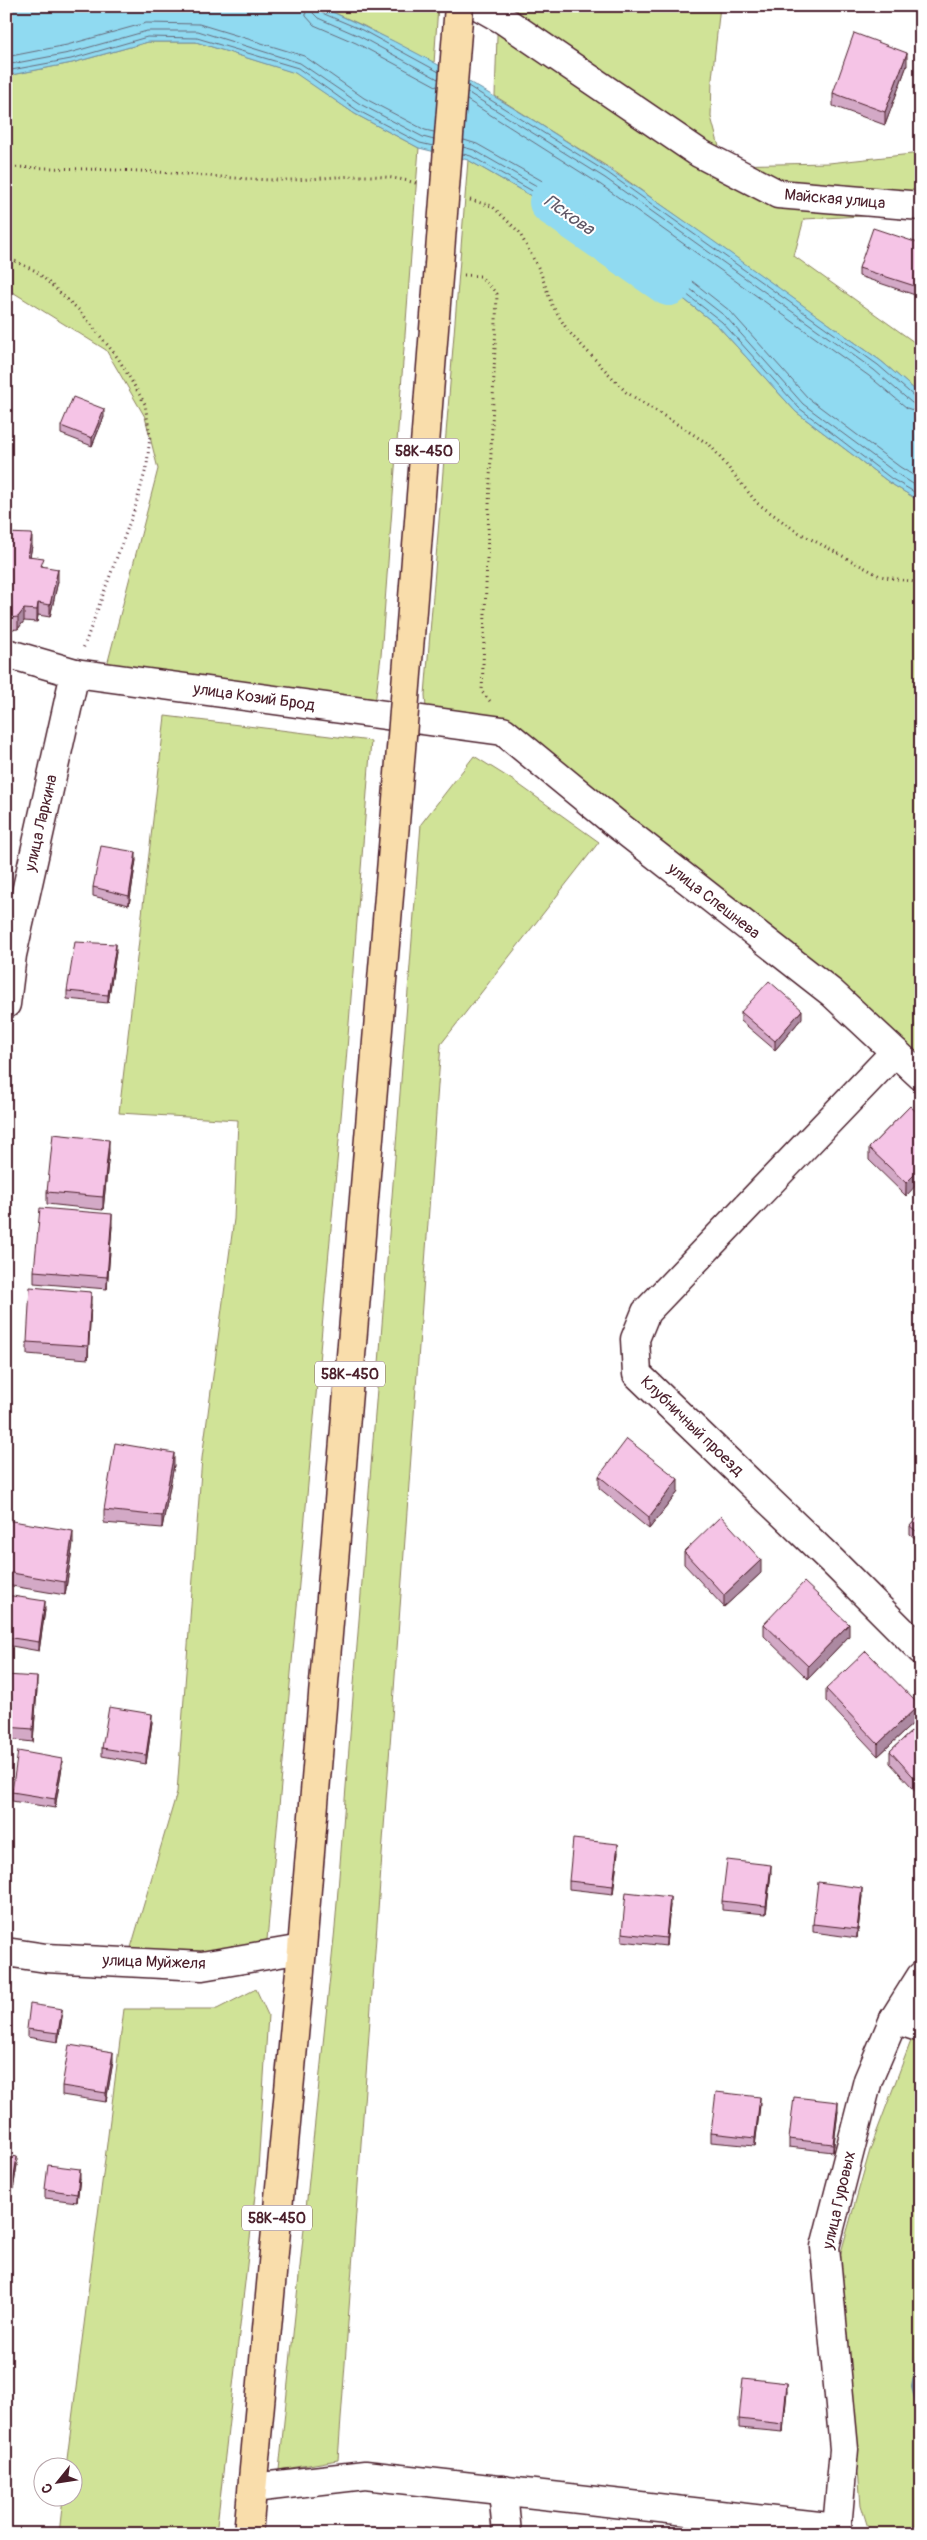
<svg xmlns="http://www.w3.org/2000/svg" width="927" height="2540" font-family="Pangolin,sans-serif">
	<rect width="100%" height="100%" fill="#fff"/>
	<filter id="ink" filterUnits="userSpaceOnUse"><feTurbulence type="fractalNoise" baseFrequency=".02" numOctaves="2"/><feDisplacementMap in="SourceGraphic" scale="10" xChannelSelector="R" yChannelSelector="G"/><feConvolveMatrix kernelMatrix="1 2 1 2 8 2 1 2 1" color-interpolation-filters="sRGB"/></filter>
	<g filter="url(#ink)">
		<g fill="#d0e397" stroke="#8d8161">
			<path d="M319 6H438L434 64 364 26Z"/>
			<path d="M498 6H720L712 79 711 117 724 165 829 163 921 153V213L804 219 794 256 921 347V395L881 361 611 169 495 96Z"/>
			<path d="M148 42H196L296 73 355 114 419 148 381 656 374 712 105 673 158 469 145 417 106 350 6 288V76L72 63Z"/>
			<path d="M468 160 610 241 718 326 796 412 890 483 921 502V1072L496 740 427 721 425 695Z"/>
			<path d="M165 716 371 741 346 1062 267 1940 204 1956 130 1951 177 1792 202 1458 234 1219 238 1120 119 1113Z"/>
			<path d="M474 756 514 781 599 842 441 1044 338 2460 279 2470 335 1928 421 824Z"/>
			<path d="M256 1989 268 2015 258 2169 216 2534H59L63 2498H72V2468L66 2467 124 2009H217Z"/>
			<path d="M921 2014V2534H870L861 2505 840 2256 870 2150Z"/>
		</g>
		<path fill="#90daf1" stroke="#748fa2" d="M6 6H319C523 95 700 233 881 361L921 395V502L890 483 796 412 718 326 610 241 468 160 419 148 355 114 295 73 196 42H148L72 63 6 76Z"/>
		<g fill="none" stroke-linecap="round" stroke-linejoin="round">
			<g stroke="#666a7a" stroke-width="1">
				<path d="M305 6 306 16 314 25 356 43 438 87"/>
				<path d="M312 6 313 13 318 18 359 36 438 79"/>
				<path d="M319 6 322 13 362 30 439 72"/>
				<path d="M6 57 67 45 146 23 199 24 304 56 364 98 425 130 434 132"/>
				<path d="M6 65 69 53 147 31H198L300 63 360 104 423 137 434 140"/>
				<path d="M6 71 71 59 147 37 197 38 298 68 357 110 420 143 433 146"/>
				<path d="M468 86 608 173 878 365 916 398 921 399"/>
				<path d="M467 92 605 178 874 370 912 403 921 405"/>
				<path d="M467 100 601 185 869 376 907 408 921 413"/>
				<path d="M464 140 477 144 622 226 730 311 808 398 900 467 921 480"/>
				<path d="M463 147 474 150 617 232 726 317 803 404 896 473 921 489"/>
				<path d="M463 154 471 156 613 237 722 322 799 408 892 479 921 496"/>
			</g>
			<path stroke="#748fa2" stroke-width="8" d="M921 2355 915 2387 921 2410"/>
			<path stroke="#90daf1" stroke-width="46" d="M552 202 669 283"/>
			<defs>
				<g id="minor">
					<path d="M479 6 502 19 699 153 778 194 921 206"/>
					<path d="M6 653 75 673 503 731 615 823 832 993 921 1076"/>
					<path d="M6 1004 12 955 75 673"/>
					<path d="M895 1052 646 1312 635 1339 637 1374 832 1561 921 1650"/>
					<path d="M6 1952 46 1958 202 1966 302 1949"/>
					<path d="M894 2019 921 2028"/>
					<path d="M253 2488 365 2475 837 2528"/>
					<path d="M503 2490 507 2534"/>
					<path d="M837 2528 844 2449 825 2247 868 2080 894 2019 921 1976"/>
				</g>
				<g id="highway">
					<path d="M410 636 439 265"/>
					<path d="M248 2534 302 1949 397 799"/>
				</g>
			</defs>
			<use href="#minor" stroke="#4a1f2b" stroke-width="31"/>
			<use href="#highway" stroke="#4a1f2b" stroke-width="31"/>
			<g stroke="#4a1f2b" stroke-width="3" stroke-dasharray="1 4" stroke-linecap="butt">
				<path d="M6 167C51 168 95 169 139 171 185 173 230 179 276 180 327 181 367 168 419 184"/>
				<path d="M470 200 492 206 519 232 540 271 552 305 568 331 626 392 710 445 757 503 796 531 880 576 921 583"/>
				<path d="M6 257 36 271 80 311 118 358 145 404 150 436 147 465 135 508 83 649"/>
				<path d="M464 275 480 276 497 294 482 692 490 701"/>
			</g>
			<use href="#minor" stroke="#fff" stroke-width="28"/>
			<use href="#highway" stroke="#f9ddab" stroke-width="28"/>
			<defs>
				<g id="highway-bridge">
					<path d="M439 265 459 6"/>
					<path d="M397 799 410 636"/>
				</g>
			</defs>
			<use href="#highway-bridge" stroke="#4a1f2b" stroke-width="31" stroke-linecap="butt"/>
			<use href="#highway-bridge" stroke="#f9ddab" stroke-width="28"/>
		</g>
		<g fill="#d3a9c6" stroke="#4a1f2b">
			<path d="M907 65 885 125 833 106V93Z"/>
			<path d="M921 244V297L859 276V268Z"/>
			<path d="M104 417 92 446 61 434V426Z"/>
			<path d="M6 533 32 546 30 556 44 567 58 581 50 617 38 615 37 622 24 621 18 629 9 630 8 636H6Z"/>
			<path d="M136 860 129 905 93 896V887Z"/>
			<path d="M116 952 108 1003 67 999V991Z"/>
			<path d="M741 1012 802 1018 775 1050 741 1021Z"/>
			<path d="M910 1106 906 1196 869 1160V1148Z"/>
			<path d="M109 1152 103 1210 47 1204V1192Z"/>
			<path d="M112 1226 107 1289 34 1283V1271Z"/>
			<path d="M91 1304 88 1359 27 1354V1342Z"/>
			<path d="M174 1465 162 1528 104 1523V1510Z"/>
			<path d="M599 1476 678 1492 649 1529 599 1488Z"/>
			<path d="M921 1514V1543L910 1534V1526Z"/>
			<path d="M6 1520 73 1543 65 1595 6 1585Z"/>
			<path d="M684 1552 761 1573 724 1607 684 1564Z"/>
			<path d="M6 1595 45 1610 39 1651 6 1645Z"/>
			<path d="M764 1624 849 1636 808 1679 764 1636Z"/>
			<path d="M6 1675 37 1689 33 1742 6 1739Z"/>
			<path d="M826 1689 919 1718 878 1756 826 1701Z"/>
			<path d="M152 1722 146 1764 102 1756V1748Z"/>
			<path d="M921 1723V1797L890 1763V1751Z"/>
			<path d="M62 1767 55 1808 12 1801V1792Z"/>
			<path d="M618 1852 613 1894 569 1889V1881Z"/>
			<path d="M771 1873 766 1914 722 1910V1901Z"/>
			<path d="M862 1896 857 1938 813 1932V1924Z"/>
			<path d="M670 1905 666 1946 622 1941V1933Z"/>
			<path d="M62 2017 58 2042 27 2037V2029Z"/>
			<path d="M113 2061 106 2102 62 2095V2086Z"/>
			<path d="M760 2105 755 2146 711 2142V2133Z"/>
			<path d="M838 2111 833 2152 789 2147V2139Z"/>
			<path d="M6 2155 17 2165 13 2190 6 2189Z"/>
			<path d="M80 2178 77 2202 45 2198V2189Z"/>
			<path d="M787 2391 783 2432 739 2428V2419Z"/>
		</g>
		<g fill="#ac89a1" stroke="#4a1f2b">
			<path d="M907 53V65L885 125V112Z"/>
			<path d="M104 409V417L92 446V438Z"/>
			<path d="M32 534V546L28 568V556Z"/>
			<path d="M58 569V581L50 617V605Z"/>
			<path d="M38 603V615L37 622V610Z"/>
			<path d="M24 609V621L18 629V617Z"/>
			<path d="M9 618V630L8 636V624Z"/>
			<path d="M136 852V860L129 905V896Z"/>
			<path d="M116 944V952L108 1003V995Z"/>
			<path d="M802 1010V1018L775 1050V1041Z"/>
			<path d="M109 1140V1152L103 1210V1197Z"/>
			<path d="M921 1168V1180L906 1196V1183Z"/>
			<path d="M112 1214V1226L107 1289V1277Z"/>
			<path d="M91 1292V1304L88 1359V1346Z"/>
			<path d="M174 1453V1465L162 1528V1516Z"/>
			<path d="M678 1479V1492L649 1529V1517Z"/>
			<path d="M73 1531V1543L65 1595V1582Z"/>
			<path d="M761 1560V1573L724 1607V1595Z"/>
			<path d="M45 1601V1610L39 1651V1642Z"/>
			<path d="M849 1624V1636L808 1679V1666Z"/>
			<path d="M37 1677V1689L33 1742V1729Z"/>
			<path d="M919 1705V1718L878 1756V1744Z"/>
			<path d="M152 1714V1722L146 1764V1755Z"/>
			<path d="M62 1759V1767L55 1808V1799Z"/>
			<path d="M618 1844V1852L613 1894V1886Z"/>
			<path d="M771 1865V1873L766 1914V1906Z"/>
			<path d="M862 1888V1896L857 1938V1929Z"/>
			<path d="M670 1897V1905L666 1946V1938Z"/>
			<path d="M62 2009V2017L58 2042V2033Z"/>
			<path d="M113 2052V2061L106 2102V2093Z"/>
			<path d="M760 2097V2105L755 2146V2138Z"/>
			<path d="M838 2102V2111L833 2152V2144Z"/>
			<path d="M17 2157V2165L13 2190V2181Z"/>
			<path d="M80 2169V2178L77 2202V2194Z"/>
			<path d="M787 2383V2391L783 2432V2424Z"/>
		</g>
		<g fill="#f5c4e6" stroke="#4a1f2b">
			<path d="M854 33 907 53 885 112 833 93Z"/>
			<path d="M873 228 921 244V288L859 268Z"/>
			<path d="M73 397 104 409 92 438 61 426Z"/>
			<path d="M6 533 32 534 28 556 44 558 41 566 58 569 50 605 38 603 37 610 24 609 18 617 9 618 8 624 6 623Z"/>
			<path d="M101 846 136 852 129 896 93 887Z"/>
			<path d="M75 942 116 944 108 995 67 991Z"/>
			<path d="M769 981 802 1010 775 1041 741 1012Z"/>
			<path d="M910 1106 921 1116V1168L906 1183 869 1148Z"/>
			<path d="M53 1134 109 1140 103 1197 47 1192Z"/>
			<path d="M40 1208 112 1214 107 1277 34 1271Z"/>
			<path d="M30 1287 91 1292 88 1346 27 1342Z"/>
			<path d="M627 1439 678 1479 649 1517 599 1476Z"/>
			<path d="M115 1443 174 1453 162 1516 104 1510Z"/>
			<path d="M921 1514V1535L910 1526Z"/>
			<path d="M721 1516 761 1560 724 1595 684 1552Z"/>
			<path d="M6 1520 73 1531 65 1582 6 1572Z"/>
			<path d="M804 1582 849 1624 808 1666 764 1624Z"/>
			<path d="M6 1595 45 1601 39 1642 6 1637Z"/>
			<path d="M866 1651 919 1705 878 1744 826 1689Z"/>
			<path d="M6 1675 37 1677 33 1729 6 1727Z"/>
			<path d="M109 1707 152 1714 146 1755 102 1748Z"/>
			<path d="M921 1723V1785L890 1751Z"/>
			<path d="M18 1751 62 1759 55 1799 12 1792Z"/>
			<path d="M573 1839 618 1844 613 1886 569 1881Z"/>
			<path d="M727 1860 771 1865 766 1906 722 1901Z"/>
			<path d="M818 1882 862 1888 857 1929 813 1924Z"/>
			<path d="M626 1892 670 1897 666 1938 622 1933Z"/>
			<path d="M30 2004 62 2009 58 2033 27 2029Z"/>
			<path d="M69 2045 113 2052 106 2093 62 2086Z"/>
			<path d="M716 2092 760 2097 755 2138 711 2133Z"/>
			<path d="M794 2097 838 2102 833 2144 789 2139Z"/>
			<path d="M6 2155 17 2157 13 2181 6 2180Z"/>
			<path d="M48 2165 80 2169 77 2194 45 2189Z"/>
			<path d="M743 2378 787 2383 783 2424 739 2419Z"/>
		</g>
	</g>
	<g text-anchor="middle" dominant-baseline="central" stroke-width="4" stroke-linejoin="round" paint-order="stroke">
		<g fill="#fff" stroke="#80626b" stroke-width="1">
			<rect x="389" y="438.5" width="70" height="25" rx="4"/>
			<rect x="315" y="1361.5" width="70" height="25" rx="4"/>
			<rect x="242" y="2205.5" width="70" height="25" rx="4"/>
		</g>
		<g font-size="15" font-weight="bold" fill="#4a1f2b">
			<text x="424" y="451">58К-450</text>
			<text x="350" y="1374">58К-450</text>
			<text x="277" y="2218">58К-450</text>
		</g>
		<g font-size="16" fill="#4a1f2b" stroke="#fff">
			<text transform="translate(835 199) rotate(5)">Майская улица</text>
			<text transform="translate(254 697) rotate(8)">улица Козий Брод</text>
			<text transform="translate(41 823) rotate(-77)">улица Ларкина</text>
			<text transform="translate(714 901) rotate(38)">улица Спешнева</text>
			<text transform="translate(692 1426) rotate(44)">Клубничный проезд</text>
			<text transform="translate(154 1962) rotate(2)">улица Муйжеля</text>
			<text transform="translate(839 2200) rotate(-77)">улица Гуровых</text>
		</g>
		<g font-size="18" font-style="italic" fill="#5f5766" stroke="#fff">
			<text transform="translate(569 215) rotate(35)">Пскова</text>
		</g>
	</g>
	<rect width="927" height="2540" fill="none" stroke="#fff" stroke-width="25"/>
	<rect x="12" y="12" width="902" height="2515" fill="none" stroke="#4a1f2b" stroke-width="2" filter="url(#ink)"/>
	<g transform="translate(58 2482) rotate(240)"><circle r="24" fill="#ffffff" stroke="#b7a5aa"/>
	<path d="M0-4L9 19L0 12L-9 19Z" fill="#4a1f2b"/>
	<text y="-8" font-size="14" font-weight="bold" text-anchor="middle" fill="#4a1f2b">С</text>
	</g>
</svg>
